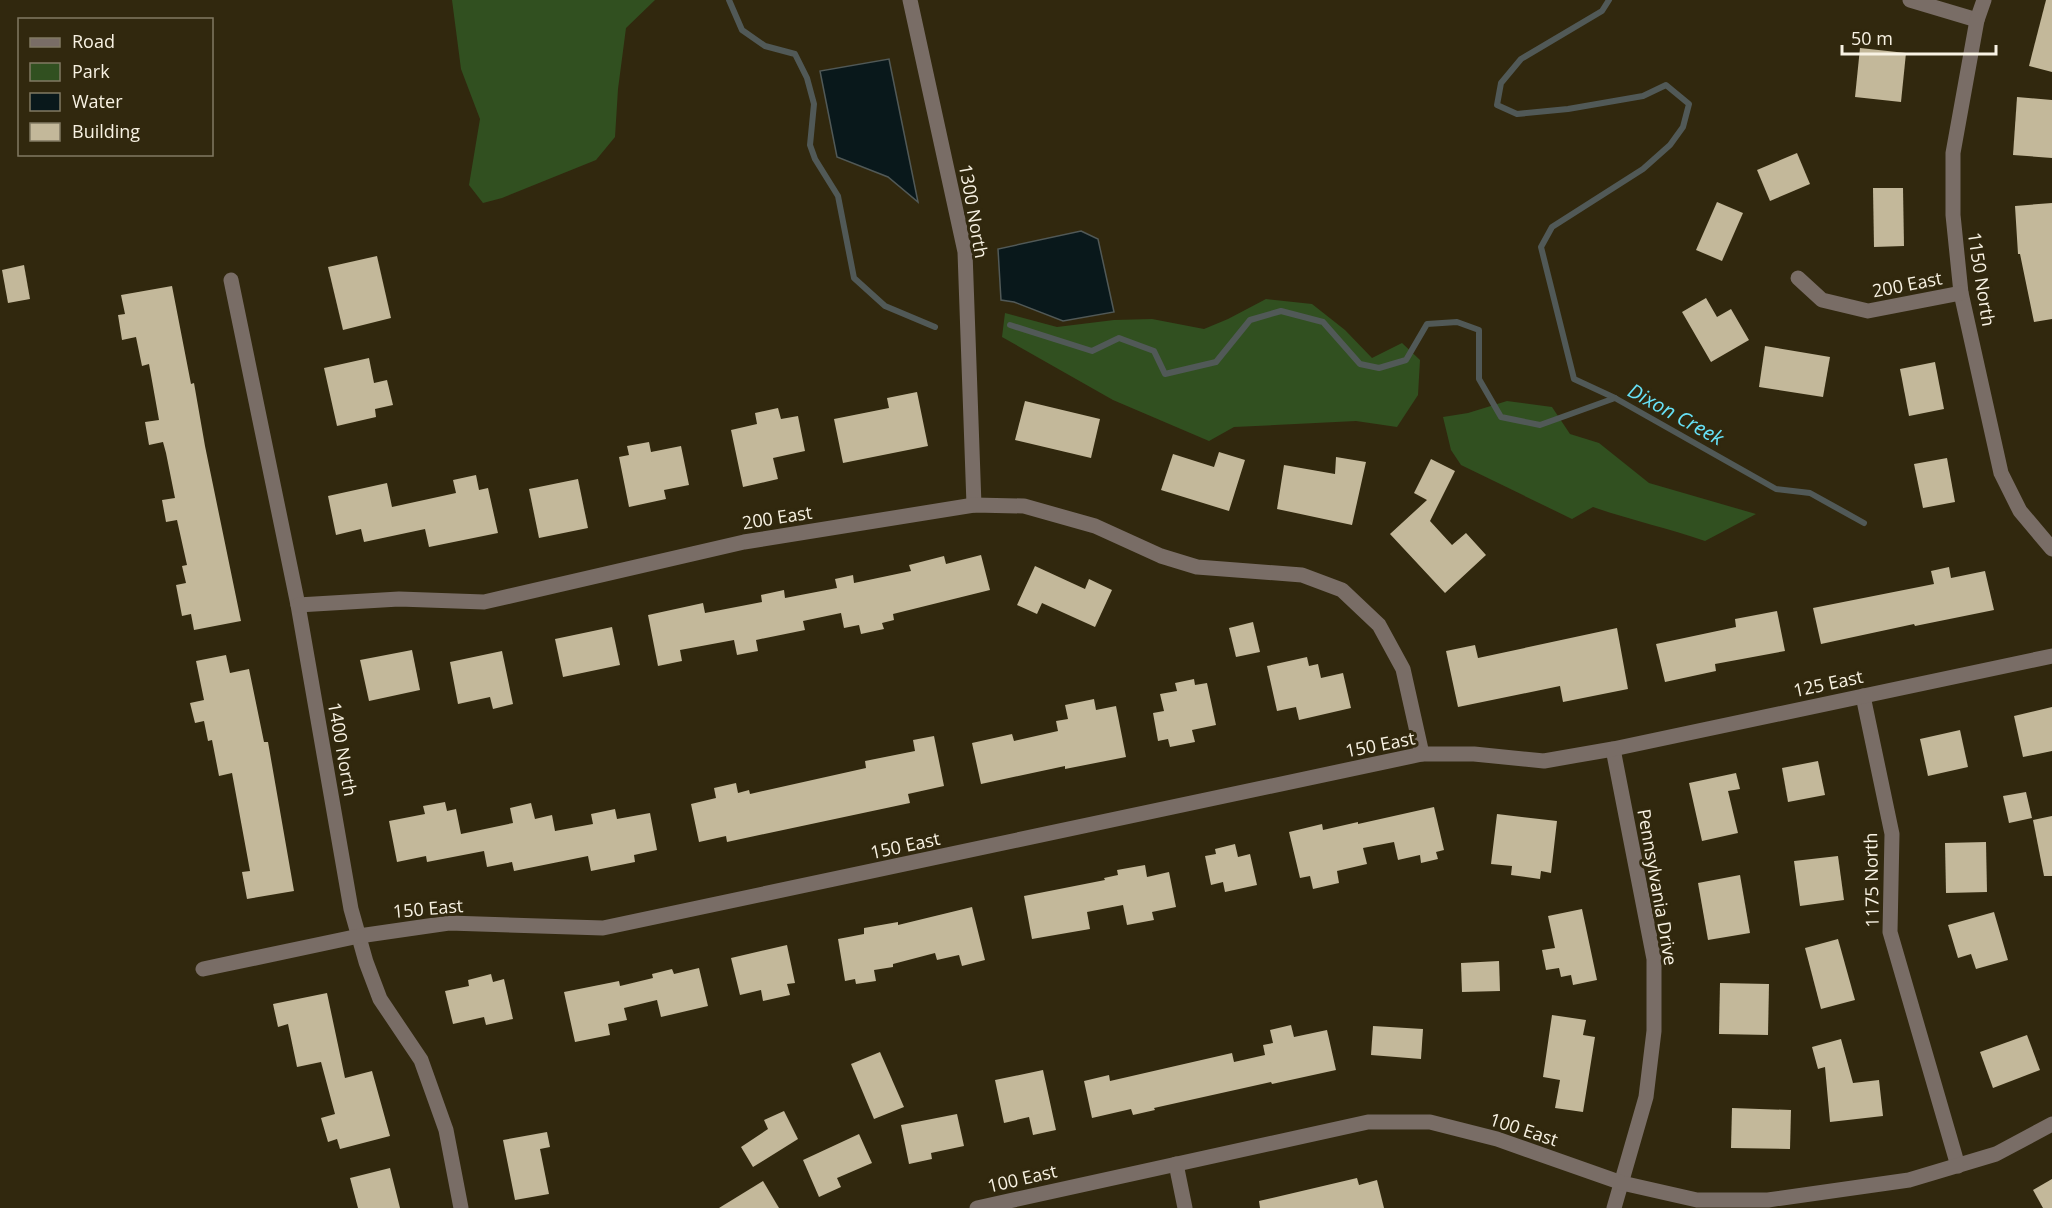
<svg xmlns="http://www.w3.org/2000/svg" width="2052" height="1208" font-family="'Open Sans',sans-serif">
	<rect width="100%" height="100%" fill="#31280e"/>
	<g fill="#315020">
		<path d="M452 0H655L626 28 618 89 615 137 596 160 502 198 483 203 469 185 480 119 461 69Z"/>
		<path d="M1266 299 1312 304 1345 330 1372 358 1402 343 1420 360 1418 395 1397 427 1356 421 1234 427 1209 441 1113 400 1002 337 1005 313 1057 327 1114 320 1152 319 1204 329 1228 319Z"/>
		<path d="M1507 401 1552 407 1570 434 1599 443 1649 483 1756 514 1705 541C1668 528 1630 520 1593 507L1572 519 1461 465 1451 450 1443 417 1468 413Z"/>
	</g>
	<g fill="#09181b" stroke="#515957" stroke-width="1.5">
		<path d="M889 59 918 202 888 177 837 157 820 71Z"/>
		<path d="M1081 231 1098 239 1114 312 1063 321 1014 302 1001 300 998 249Z"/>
	</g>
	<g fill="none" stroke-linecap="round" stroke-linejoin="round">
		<g stroke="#515957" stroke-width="6">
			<path d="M729 0 742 30 765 46 795 54 807 78 814 104 810 145 815 159 838 196 854 278 885 306 935 327"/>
			<path d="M1609 0 1602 11 1521 59 1501 83 1497 105 1517 114 1568 109 1643 96 1666 85 1689 104 1683 127 1670 145 1643 169 1552 227 1541 247 1574 379 1615 398"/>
			<path d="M1010 325 1092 351 1119 338 1154 351 1165 374 1216 362 1250 320 1281 311 1323 322 1360 364 1379 368 1406 360 1427 324 1457 322 1479 330V379L1501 417 1540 425 1615 398 1776 489 1810 493 1864 523"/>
		</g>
	</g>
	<g fill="#c3b89a">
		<path d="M2046 0H2052V72L2029 66Z"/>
		<path d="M1860 48 1906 53 1901 102 1855 97Z"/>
		<path d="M2017 97 2052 100V158L2013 155Z"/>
		<path d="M1797 153 1810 184 1770 201 1757 170Z"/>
		<path d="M1873 188H1903L1904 246 1874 247Z"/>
		<path d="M1717 202 1743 213 1722 261 1696 250Z"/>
		<path d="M2052 203V319L2034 322 2020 254H2018L2015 206Z"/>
		<path d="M377 256 391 318 343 330 328 267Z"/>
		<path d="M24 265 30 299 8 303 2 270Z"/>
		<path d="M172 286 191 384 194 383 205 446 241 621 194 630 191 614 182 616 176 585 186 583 182 566 187 565 177 520 166 522 162 500 175 498 166 453 163 442 149 445 145 422 159 420 149 364 142 366 136 337 122 340 118 315 125 314 121 295Z"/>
		<path d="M1706 298 1717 317 1731 309 1749 340 1711 362 1682 312Z"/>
		<path d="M1765 346 1830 357 1823 397 1759 387Z"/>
		<path d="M369 358 374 383 387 380 393 405 375 409 376 417 337 426 324 368Z"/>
		<path d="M1935 362 1944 409 1909 416 1900 369Z"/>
		<path d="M917 392 928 446 843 463 834 419 889 408 887 398Z"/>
		<path d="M1025 401 1100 419 1091 458 1015 440Z"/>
		<path d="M778 408 781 419 798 416 805 451 773 458 778 479 743 487 731 430 757 424 755 413Z"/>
		<path d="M649 442 651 452 681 446 689 485 664 490 666 499 629 507 619 457 629 455 627 446Z"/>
		<path d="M1219 452 1245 460 1229 511 1161 490 1173 454 1214 467Z"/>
		<path d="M1336 457 1366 462 1352 525 1277 509 1284 465 1335 474Z"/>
		<path d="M1947 458 1955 502 1923 508 1914 464Z"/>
		<path d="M1431 459 1455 471 1430 521 1452 545 1466 533 1486 555 1445 593 1390 534 1427 500 1414 493Z"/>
		<path d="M476 475 479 490 488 488 498 533 429 547 425 529 364 542 361 529 336 535 328 496 387 483 392 507 456 493 453 480Z"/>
		<path d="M578 479 588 528 539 538 529 489Z"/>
		<path d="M981 555 990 590 893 614 894 620 882 623 884 629 861 634 859 625 844 628 841 613 803 621 805 630 756 640 758 651 737 655 734 640 680 650 682 661 658 666 648 615 703 603 705 613 762 602 761 595 784 590 785 598 837 588 835 579 853 575 854 583 911 571 909 565 944 556 946 564Z"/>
		<path d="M1035 566 1085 589 1089 579 1112 590 1095 627 1042 603 1037 614 1017 605Z"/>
		<path d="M1949 567 1951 578 1985 571 1994 610 1915 626 1914 624 1821 644 1813 608 1934 584 1931 571Z"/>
		<path d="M1777 611 1785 651 1715 664 1716 671 1665 682 1656 644 1736 627 1735 619Z"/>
		<path d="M1253 622 1260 652 1236 657 1229 628Z"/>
		<path d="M612 627 620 665 563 677 555 639Z"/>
		<path d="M1617 628 1628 689 1563 702 1560 686 1458 707 1446 651 1475 645 1478 658Z"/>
		<path d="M412 650 420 690 369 701 360 660Z"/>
		<path d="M502 651 513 704 493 709 490 697 458 704 450 662Z"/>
		<path d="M226 655 230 673 249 669 264 742H268L294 891 247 899 242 872 250 871 232 773 219 776 212 740 208 741 204 721 195 723 190 703 204 700 196 661Z"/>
		<path d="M1307 657 1309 666 1318 664 1321 678 1343 673 1351 708 1299 720 1296 707 1277 711 1267 666Z"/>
		<path d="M1194 679 1195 685 1207 683 1216 725 1192 730 1195 742 1170 747 1168 739 1158 741 1153 713 1164 711 1160 694 1177 691 1175 683Z"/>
		<path d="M1094 699 1096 710 1116 706 1126 757 1065 769V766L981 784 972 743 1012 734 1014 741 1058 731 1056 721 1068 719 1065 705Z"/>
		<path d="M2052 707V751L2023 757 2014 716Z"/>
		<path d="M1960 730 1968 767 1928 776 1920 739Z"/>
		<path d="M934 736 944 786 908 794 910 803 727 842 726 836 699 842 691 804 716 798 714 788 736 783 738 793 749 790 750 794 866 768 865 761 915 751 913 740Z"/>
		<path d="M1818 761 1825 795 1788 802 1782 768Z"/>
		<path d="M1736 773 1740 789 1728 791 1738 833 1702 841 1689 783Z"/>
		<path d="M2026 792 2032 818 2009 823 2003 796Z"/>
		<path d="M445 802 447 811 456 809 461 834 513 823 510 808 531 803 535 819 552 815 555 831 593 824 591 814 615 809 617 819 650 813 657 850 634 855 635 862 591 871 588 856 514 871 512 862 487 867 484 851 427 862 426 856 397 862 389 821 425 814 423 806Z"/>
		<path d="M1434 807 1444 850 1436 852 1438 859 1421 863 1420 855 1398 860 1394 842 1363 848 1367 864 1337 871 1339 883 1313 889 1310 876 1300 878 1289 832 1322 824 1323 830 1358 822V824Z"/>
		<path d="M1497 814 1557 821 1551 873 1541 871 1540 879 1511 875 1512 866 1491 864Z"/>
		<path d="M2052 816V876H2044L2033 820Z"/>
		<path d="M1986 842 1987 892 1946 893 1945 843Z"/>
		<path d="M1235 844 1238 857 1250 854 1257 885 1225 892 1223 882 1211 885 1205 856 1216 854 1215 849Z"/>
		<path d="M1838 856 1844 900 1800 906 1794 861Z"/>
		<path d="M1145 865 1147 877 1169 872 1176 907 1152 912 1154 920 1127 925 1123 905 1087 912 1090 929 1032 939 1024 896 1105 880 1104 878 1118 875 1117 870Z"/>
		<path d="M1740 875 1750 933 1708 940 1698 883Z"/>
		<path d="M972 907 985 960 962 966 959 955 937 960 935 953 893 964V967L874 970 876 981 856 984 855 979 845 981 838 939 864 934V928L898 922V925Z"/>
		<path d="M1582 909 1597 980 1573 985 1571 975 1561 977 1559 968 1546 970 1542 950 1555 948 1548 916Z"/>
		<path d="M1994 912 2008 960 1976 969 1971 954 1958 958 1948 925Z"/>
		<path d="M1838 939 1855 1000 1821 1009 1805 948Z"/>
		<path d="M787 945 795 983 787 984 790 995 763 1001 761 990 740 995 731 958Z"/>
		<path d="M1499 961 1500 991 1462 992 1461 963Z"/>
		<path d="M699 968 708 1006 661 1017 657 1000 624 1008 627 1020 608 1024 610 1035 575 1042 564 992 619 981 620 986 653 978 652 974 672 969 674 974Z"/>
		<path d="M491 974 493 982 504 979 513 1019 486 1025 484 1017 453 1024 445 991 469 986 468 980Z"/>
		<path d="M1720 983 1769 984 1768 1035 1719 1034Z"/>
		<path d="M327 993 345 1078 372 1071 390 1136 340 1149 337 1139 328 1142 321 1118 335 1114 321 1062 297 1067 288 1024 278 1027 273 1004Z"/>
		<path d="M1552 1015 1586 1020 1583 1035 1595 1037 1583 1112 1555 1108 1560 1080 1543 1077Z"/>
		<path d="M1291 1025 1294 1037 1327 1030 1336 1070 1272 1084 1271 1082 1154 1108 1155 1110 1133 1115 1131 1109 1092 1118 1084 1081 1109 1075 1110 1081 1232 1053 1234 1062 1265 1055 1263 1045 1273 1043 1270 1030Z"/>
		<path d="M1373 1026 1423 1029 1421 1059 1371 1055Z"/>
		<path d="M2027 1035 2040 1070 1993 1088 1980 1052Z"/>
		<path d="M1841 1039 1853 1083 1879 1080 1883 1116 1830 1122 1825 1067 1818 1069 1812 1047Z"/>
		<path d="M880 1052 904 1107 874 1119 851 1064Z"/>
		<path d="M1043 1070 1056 1130 1033 1135 1029 1117 1004 1123 995 1080Z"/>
		<path d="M1732 1108 1791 1110 1790 1149 1731 1148Z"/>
		<path d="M784 1111 798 1139 753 1167 741 1147 768 1129 764 1120Z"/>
		<path d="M957 1114 964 1146 931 1153 932 1159 909 1164 901 1125Z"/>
		<path d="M547 1132 550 1147 540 1149 549 1194 515 1200 503 1140Z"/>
		<path d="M859 1134 872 1163 837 1178 841 1187 819 1197 803 1160Z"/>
		<path d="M390 1168 400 1208H358L350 1178Z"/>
		<path d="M1357 1178 1359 1185 1377 1180 1384 1208H1260L1259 1201Z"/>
		<path d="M2052 1179V1208H2043L2033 1190Z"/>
		<path d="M763 1181 779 1208H719Z"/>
	</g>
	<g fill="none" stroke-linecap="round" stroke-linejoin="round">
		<g stroke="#796d66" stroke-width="15">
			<path d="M910 0 965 252 974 505"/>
			<path d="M1910 0 1977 20"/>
			<path d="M1984 0 1977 20 1953 153V215L1961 293 2001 473 2020 511 2052 549"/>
			<path d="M1798 278 1822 300 1868 311 1961 293"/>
			<path d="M231 280 298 605 351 909 366 962 380 999 421 1060 446 1130 461 1208"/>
			<path d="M298 605 399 599 484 602 744 542 974 505 1024 506 1095 526 1161 556 1197 567 1302 575 1342 590 1379 625 1403 669 1422 754"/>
			<path d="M1863 696 1892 834 1890 932 1958 1166"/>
			<path d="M1613 749 1654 959V1031L1646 1097 1614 1208"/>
			<path d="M203 969 359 936 449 923 603 928 1422 754H1474L1544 761 1613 749 2052 656"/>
			<path d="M1176 1164 1185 1208"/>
			<path d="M977 1208 1368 1122H1430L1497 1139 1622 1183 1697 1200H1768L1909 1180 1996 1154 2052 1124"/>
		</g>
	</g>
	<g text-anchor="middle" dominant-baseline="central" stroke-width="6" stroke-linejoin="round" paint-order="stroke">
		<g font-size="18" fill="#f8f2e3" stroke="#31280e">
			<text transform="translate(974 211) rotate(80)">1300 North</text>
			<text transform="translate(1982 279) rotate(81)">1150 North</text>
			<text transform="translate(1907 284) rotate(-11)">200 East</text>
			<text transform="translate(777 517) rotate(-9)">200 East</text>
			<text transform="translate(1828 683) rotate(-12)">125 East</text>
			<text transform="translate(1380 744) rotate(-11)">150 East</text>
			<text transform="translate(343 749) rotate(80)">1400 North</text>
			<text transform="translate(905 845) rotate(-12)">150 East</text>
			<text transform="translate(1871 880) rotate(-91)">1175 North</text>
			<text transform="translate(1658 887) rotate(80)">Pennsylvania Drive</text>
			<text transform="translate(428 908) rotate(-5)">150 East</text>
			<text transform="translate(1524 1129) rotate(18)">100 East</text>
			<text transform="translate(1022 1178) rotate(-13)">100 East</text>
		</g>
		<g font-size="20" font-style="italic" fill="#67e2f8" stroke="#31280e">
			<text transform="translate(1676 414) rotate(29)">Dixon Creek</text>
		</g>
	</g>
	<rect x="18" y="18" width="195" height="138" fill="#31280e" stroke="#817963" stroke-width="1.5"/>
	<rect x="30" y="38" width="30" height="9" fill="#796d66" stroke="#817963" stroke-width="1.5"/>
	<text x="72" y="48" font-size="18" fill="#f8f2e3">Road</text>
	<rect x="30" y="63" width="30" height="18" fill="#315020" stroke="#817963" stroke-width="1.5"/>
	<text x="72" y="78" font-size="18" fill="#f8f2e3">Park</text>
	<rect x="30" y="93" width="30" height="18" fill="#09181b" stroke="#817963" stroke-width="1.5"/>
	<text x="72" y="108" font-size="18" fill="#f8f2e3">Water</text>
	<rect x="30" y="123" width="30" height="18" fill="#c3b89a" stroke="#817963" stroke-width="1.5"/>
	<text x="72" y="138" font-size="18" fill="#f8f2e3">Building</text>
	<path d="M1842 45v9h154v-9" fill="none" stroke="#f8f2e3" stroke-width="3"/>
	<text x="1851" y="45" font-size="18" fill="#f8f2e3" stroke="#31280e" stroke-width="4.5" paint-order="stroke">50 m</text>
</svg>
